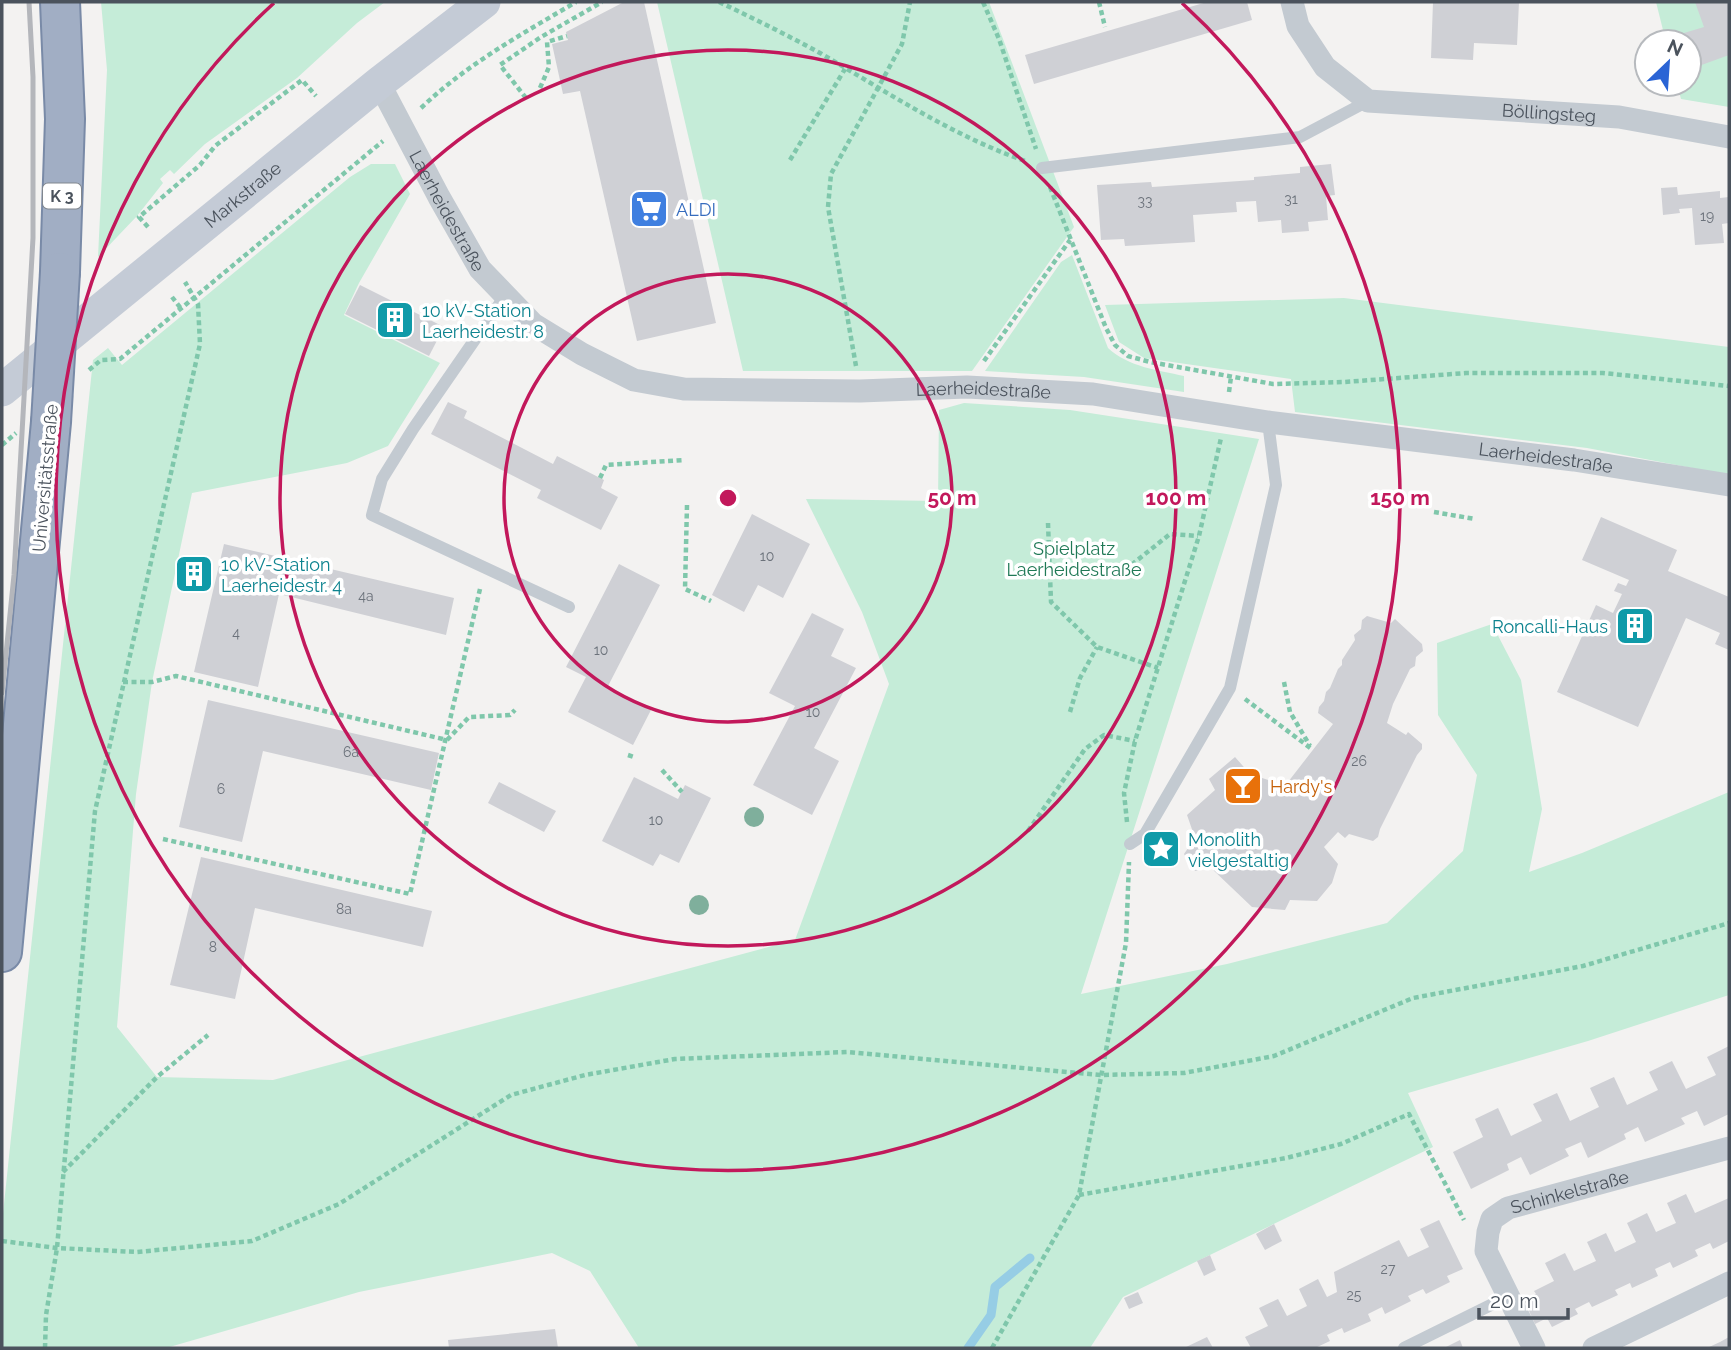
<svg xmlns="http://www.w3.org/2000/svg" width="1731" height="1350" font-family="Raleway,sans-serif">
	<rect width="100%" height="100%" fill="#f3f2f1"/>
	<g fill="#c5ecd8">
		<path d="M101 2H385L357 23 297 78 205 144 174 174 170 170 160 179 163 183 137 216 98 257 107 70Z"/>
		<path d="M657 2H989L1074 227 972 371H743Z"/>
		<path d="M1656 2H1729V107L1681 99 1677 84H1689V42H1666Z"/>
		<path d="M371 164H395L410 194 359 283 344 315 440 363 388 446 347 463 192 493 152 682 136 794 117 1027 157 1077 273 1080 795 940 889 684 862 612 806 499 938 501 939 410 964 403 1070 410 1259 439 1081 994 1227 964 1387 923 1463 851 1477 775 1438 715 1437 643 1492 624 1521 680 1542 809 1529 872 1582 853 1729 792V995L1588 1041 1408 1093 1433 1147 1123 1297 1090 1348H639L590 1271 552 1253 359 1292 166 1348H2V1223L93 360 108 348 122 365 350 177Z"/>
		<path d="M1072 255 1108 348C1129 367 1157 370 1184 376V392L1084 377 985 371 1061 262Z"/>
		<path d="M1344 298 1729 347V475L1587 448 1295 412 1291 379 1144 358 1119 342 1105 305Z"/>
	</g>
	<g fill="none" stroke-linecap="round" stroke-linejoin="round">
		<path stroke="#96cde5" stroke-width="9" d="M968 1348 991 1315 995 1287 1030 1258"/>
	</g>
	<g fill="#cfd0d5">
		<path d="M624 2H644L716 323 637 341 580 91 563 94 552 44 568 40 566 32Z"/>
		<path d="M1207 2H1247L1252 20 1034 84 1025 55Z"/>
		<path d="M1433 2H1519L1517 45 1474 43 1473 60 1431 58Z"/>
		<path d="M1695 2H1729V55L1696 67 1684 33 1704 27Z"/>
		<path d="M1331 164 1335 195 1326 196 1328 220 1308 222 1309 231 1282 233 1281 220 1258 222 1256 201 1236 202 1237 212 1193 215 1195 242 1125 246 1124 239 1101 240 1097 185 1151 182 1152 187 1254 180V177L1300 173V167Z"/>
		<path d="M1677 187 1678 195 1720 191V198L1729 197V223L1722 224 1724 243 1695 245 1692 208 1679 209 1680 213 1663 215 1661 188Z"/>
		<path d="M360 285 444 327 429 356 345 314Z"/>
		<path d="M448 402 467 411 464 418 553 464 557 456 604 480 601 488 618 497 601 530 537 498 541 490 431 434Z"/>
		<path d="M752 514 810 544 783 598 758 585 744 612 712 595Z"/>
		<path d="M1601 517 1677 550 1668 571 1729 597V650L1715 644 1720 633 1686 618 1638 727 1557 692 1596 605 1613 613 1622 594 1614 591 1618 583 1626 586 1629 580 1582 560Z"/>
		<path d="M224 544 454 598 446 635 279 594 258 687 194 672Z"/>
		<path d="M619 564 660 585 607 688 651 710 633 745 568 712 586 677 566 667Z"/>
		<path d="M193 567 199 569 196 582 189 580Z"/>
		<path d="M812 613 844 629 831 656 856 668 814 748 839 761 812 815 753 785 795 706 769 693Z"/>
		<path d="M1367 616 1391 623 1395 619 1422 644 1423 651 1416 657 1415 666 1410 669 1393 704 1387 723 1406 735 1408 732 1422 744V749L1417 755 1380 829 1378 837 1373 841 1349 834 1345 838 1338 832 1324 847 1338 864 1332 883 1317 901 1290 900 1285 910 1252 907 1210 867 1195 871 1184 854 1195 838 1187 815 1215 790 1209 779 1235 757 1250 774 1280 784 1282 780 1288 782 1333 724 1318 713 1319 707 1324 701 1326 692 1330 688 1338 669 1342 665V660L1355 640 1354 635 1361 629 1362 620Z"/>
		<path d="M208 700 439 753 431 790 263 751 242 842 179 827Z"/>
		<path d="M634 777 678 799 685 785 711 798 679 863 660 854 653 866 602 841Z"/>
		<path d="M499 782 556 811 544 832 488 803Z"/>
		<path d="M201 857 432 911 423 947 255 908 235 999 170 985Z"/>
		<path d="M1729 1046V1114L1704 1126 1697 1111 1681 1118 1685 1124 1645 1142 1638 1127 1624 1134 1626 1139 1588 1158 1581 1142 1565 1149 1569 1156 1530 1175 1521 1157 1507 1164 1509 1170 1471 1189 1453 1152 1483 1137 1475 1119 1498 1108 1511 1136 1542 1121 1533 1104 1557 1093 1570 1121 1599 1107 1590 1088 1614 1077 1627 1105 1658 1090 1649 1072 1672 1061 1686 1089 1716 1075 1707 1057Z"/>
		<path d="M1686 1194 1695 1213 1729 1198V1241L1713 1249 1710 1243 1695 1250 1698 1256 1673 1268 1670 1262 1655 1269 1658 1276 1632 1288 1630 1283 1615 1290 1618 1295 1592 1307 1589 1302 1575 1309 1578 1314 1552 1327 1547 1318 1535 1324 1524 1300 1536 1294 1534 1291 1554 1281 1545 1263 1565 1253 1574 1271 1596 1261 1587 1242 1606 1233 1615 1252 1636 1242 1627 1223 1647 1213 1656 1232 1676 1223 1667 1203Z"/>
		<path d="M1439 1220 1463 1269 1447 1276 1450 1282 1426 1294 1423 1289 1408 1296 1411 1301 1385 1314 1382 1307 1368 1314 1371 1321 1344 1333 1342 1328 1327 1335 1330 1341 1315 1348H1251L1245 1337 1268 1326 1259 1308 1278 1299 1287 1316 1307 1306 1299 1289 1318 1279 1327 1297 1337 1292 1334 1272 1399 1240 1408 1257 1429 1247 1420 1229Z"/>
		<path d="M1274 1224 1282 1241 1265 1250 1256 1234Z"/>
		<path d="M1210 1255 1216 1270 1204 1276 1197 1261Z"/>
		<path d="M1138 1292 1143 1303 1129 1309 1124 1298Z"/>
		<path d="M555 1329 558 1348H449L448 1340Z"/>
		<path d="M1207 1337 1213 1348H1184Z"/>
		<path d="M1729 1337V1348H1707L1720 1342Z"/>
		<path d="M1460 1340 1463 1348H1444Z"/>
	</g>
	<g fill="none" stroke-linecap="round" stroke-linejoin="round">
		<defs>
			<g id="trunk">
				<path d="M60 272 65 119 60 2"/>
				<path d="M2 952 51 422"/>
			</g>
		</defs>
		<use href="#trunk" stroke="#798aa7" stroke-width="42"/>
		<g stroke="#7fc7ab" stroke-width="4.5" stroke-dasharray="5 3.5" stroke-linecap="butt">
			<path d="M719 2C753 18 787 35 820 53 887 92 951 135 1025 161"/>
			<path d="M983 2 999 39 1036 149"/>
			<path d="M1099 2 1105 27"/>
			<path d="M540 88 549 67 547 42 567 36"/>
			<path d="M526 98 500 65 541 37 602 2"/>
			<path d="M421 108C467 64 522 34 576 2"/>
			<path d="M790 160 845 69"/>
			<path d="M1050 187 1106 328 1115 345 1128 356 1150 362 1273 384 1345 382 1466 373H1603L1729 386"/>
			<path d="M148 227 139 217 200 165 215 146 302 80 316 96"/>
			<path d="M172 297 182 310"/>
			<path d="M984 361 1070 240"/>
			<path d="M856 366 828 207 831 174 902 44 910 2"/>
			<path d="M89 370 101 360 120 359 383 141"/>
			<path d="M1229 392 1231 377"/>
			<path d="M2 445 16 433"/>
			<path d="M600 478 606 465 684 460"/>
			<path d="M687 505 685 589 711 601"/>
			<path d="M1434 512 1475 519"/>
			<path d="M1048 523 1051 602 1097 647 1158 668"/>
			<path d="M1125 570 1170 534 1198 536"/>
			<path d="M123 682H152L176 676 447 740"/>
			<path d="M1284 682 1290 712 1310 746"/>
			<path d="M1245 699 1313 750"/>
			<path d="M1070 712 1080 678 1097 647"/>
			<path d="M447 740 469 717 510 715 515 710"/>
			<path d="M628 755 634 757"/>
			<path d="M662 770 682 792"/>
			<path d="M1127 822 1124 793 1135 741 1199 536 1221 438"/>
			<path d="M1028 831 1085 749 1104 735 1135 741"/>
			<path d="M163 839 410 894 480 589"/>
			<path d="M63 1172 157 1077 208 1035"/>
			<path d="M1079 1195 1286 1158 1341 1144 1409 1114 1464 1220"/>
			<path d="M2 1241 57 1248 137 1252 252 1241 339 1204 511 1095 585 1075 675 1059 847 1052 1100 1075 1184 1073 1274 1056 1413 998 1583 966 1729 923"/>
			<path d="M45 1348 46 1315 57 1248 95 811 200 344 198 304 185 282"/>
			<path d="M992 1348 1079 1195 1126 943 1129 862"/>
		</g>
		<g stroke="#c3cad1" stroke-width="12">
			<path d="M1042 168 1300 137 1368 101"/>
			<path d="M505 296 413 429 382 479 372 515 569 607"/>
			<path d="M1130 844 1145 834 1230 688 1276 485 1268 422"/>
			<path d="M1404 1348 1507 1297"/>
		</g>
		<g stroke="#c3cad1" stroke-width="23">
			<path id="s1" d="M1292 2 1298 26 1325 67 1368 101 1619 117 1729 137"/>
			<path id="s2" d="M379 83 439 197 480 269 533 324 582 354 634 380 684 389 860 391 967 387 1093 394 1268 422 1574 460 1729 485"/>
			<path id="s3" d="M1534 1348 1486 1251 1488 1232 1492 1219 1508 1208 1729 1148"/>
			<path d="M1594 1348 1729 1283"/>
		</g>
		<path stroke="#c4cbd6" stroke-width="33" id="s4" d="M2 390 379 83 484 2"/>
		<use href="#trunk" stroke="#a1aec4" stroke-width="38"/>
		<path stroke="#b4b6bb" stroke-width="5" d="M2 693 14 575 33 238V77L29 2"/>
		<defs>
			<path id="trunk-bridge" d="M51 422 60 272"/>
		</defs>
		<use href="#trunk-bridge" stroke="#798aa7" stroke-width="42" stroke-linecap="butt"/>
		<use href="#trunk-bridge" stroke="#a1aec4" stroke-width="38"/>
	</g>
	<g fill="#7faf9c">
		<circle cx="754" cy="817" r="10"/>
		<circle cx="699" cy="905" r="10"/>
	</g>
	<g fill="none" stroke="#c2185b" stroke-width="3.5">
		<circle cx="728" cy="498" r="224"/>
		<circle cx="728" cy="498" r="448"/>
		<path d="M1182 3A672 672 0 1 1 274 3"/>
	</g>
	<defs>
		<symbol id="supermarket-square" viewBox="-11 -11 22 22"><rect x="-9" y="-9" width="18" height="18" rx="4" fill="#3f7fe0" stroke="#fff"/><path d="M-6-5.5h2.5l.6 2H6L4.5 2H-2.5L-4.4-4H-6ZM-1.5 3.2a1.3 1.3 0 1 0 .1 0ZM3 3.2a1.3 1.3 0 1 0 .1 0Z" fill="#fff"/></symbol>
		<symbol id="building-square" viewBox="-11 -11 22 22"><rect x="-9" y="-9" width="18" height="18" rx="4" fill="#0f9aa8" stroke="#fff"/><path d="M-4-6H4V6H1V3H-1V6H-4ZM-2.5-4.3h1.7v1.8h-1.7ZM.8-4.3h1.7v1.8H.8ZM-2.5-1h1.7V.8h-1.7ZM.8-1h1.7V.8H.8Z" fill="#fff"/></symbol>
		<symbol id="bar-square" viewBox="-11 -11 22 22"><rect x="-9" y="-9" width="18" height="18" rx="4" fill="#e8710a" stroke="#fff"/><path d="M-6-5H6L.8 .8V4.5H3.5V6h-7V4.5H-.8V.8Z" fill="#fff"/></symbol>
		<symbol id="sight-square" viewBox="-11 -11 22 22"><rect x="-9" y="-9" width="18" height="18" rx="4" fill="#0f9aa8" stroke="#fff"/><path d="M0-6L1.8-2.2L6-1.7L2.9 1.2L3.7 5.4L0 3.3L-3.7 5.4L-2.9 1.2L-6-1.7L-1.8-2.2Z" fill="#fff"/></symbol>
	</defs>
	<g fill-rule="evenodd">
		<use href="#supermarket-square" x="627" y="187" width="44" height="44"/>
		<use href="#building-square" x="373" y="298" width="44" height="44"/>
		<use href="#building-square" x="172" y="552" width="44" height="44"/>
		<use href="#building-square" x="1613" y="604" width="44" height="44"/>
		<use href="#bar-square" x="1221" y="764" width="44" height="44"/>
		<use href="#sight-square" x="1139" y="827" width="44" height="44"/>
	</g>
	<g text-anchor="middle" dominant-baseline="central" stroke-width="7" stroke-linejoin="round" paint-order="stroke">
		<g font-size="14" fill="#6c727b">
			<text x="1291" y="199">31</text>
			<text x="1145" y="201">33</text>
			<text x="1707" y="216">19</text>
			<text x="767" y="556">10</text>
			<text x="366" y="596">4a</text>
			<text x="236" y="633">4</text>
			<text x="601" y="650">10</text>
			<text x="813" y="712">10</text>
			<text x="351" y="752">6a</text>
			<text x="1359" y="761">26</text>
			<text x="221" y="789">6</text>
			<text x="656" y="820">10</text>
			<text x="344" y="909">8a</text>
			<text x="213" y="947">8</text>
			<text x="1388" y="1269">27</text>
			<text x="1354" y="1295">25</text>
		</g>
		<rect fill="#fff" stroke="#81878e" stroke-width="2" x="43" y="183.5" width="38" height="25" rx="5"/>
		<g font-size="16" font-weight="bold" fill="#4b535d">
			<text x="62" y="196">K 3</text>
		</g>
		<g font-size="18" fill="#4b535d" stroke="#fff">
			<text stroke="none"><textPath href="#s1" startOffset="310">Böllingsteg</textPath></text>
			<text stroke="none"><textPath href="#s4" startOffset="310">Markstraße</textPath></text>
			<text stroke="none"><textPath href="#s2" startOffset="145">Laerheidestraße</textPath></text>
			<text stroke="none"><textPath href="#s2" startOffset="754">Laerheidestraße</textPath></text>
			<text stroke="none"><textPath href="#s2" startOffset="1321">Laerheidestraße</textPath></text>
			<text transform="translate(45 478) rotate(-85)">Universitätsstraße</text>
			<text stroke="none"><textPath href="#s3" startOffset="224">Schinkelstraße</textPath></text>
		</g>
		<g font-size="18" fill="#366cbe" stroke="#fff" text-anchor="start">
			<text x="676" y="209">ALDI</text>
		</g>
		<g font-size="18" fill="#0d838f" stroke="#fff" text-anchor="start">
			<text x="422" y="310">10 kV-Station<tspan x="422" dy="21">Laerheidestr. 8</tspan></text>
			<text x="221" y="564">10 kV-Station<tspan x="221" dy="21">Laerheidestr. 4</tspan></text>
			<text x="1608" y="626" text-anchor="end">Roncalli-Haus</text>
			<text x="1188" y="839">Monolith<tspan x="1188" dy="21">vielgestaltig</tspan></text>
		</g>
		<g font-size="18" fill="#207956" stroke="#fff">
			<text x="1074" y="548">Spielplatz<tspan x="1074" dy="21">Laerheidestraße</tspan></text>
		</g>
		<g font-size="18" fill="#c56008" stroke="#fff" text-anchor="start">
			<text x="1270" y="786">Hardy's</text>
		</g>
	</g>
	<circle cx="728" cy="498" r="10" fill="#c2185b" stroke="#fff" stroke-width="3.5"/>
	<g font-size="21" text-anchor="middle" font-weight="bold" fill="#c2185b" stroke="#fff" stroke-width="7" stroke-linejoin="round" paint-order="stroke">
		<text x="952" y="505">50 m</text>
		<text x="1176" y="505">100 m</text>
		<text x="1400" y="505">150 m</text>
	</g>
	<rect width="1731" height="1350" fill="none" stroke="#4b535d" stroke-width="7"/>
	<g transform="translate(1668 63) rotate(25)"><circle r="33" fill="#ffffff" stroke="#b7babe" stroke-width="2"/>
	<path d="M0-5L12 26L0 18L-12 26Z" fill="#2a64d5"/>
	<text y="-10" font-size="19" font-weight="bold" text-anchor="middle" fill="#4b535d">N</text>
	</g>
	<path d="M1479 1308v10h89v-10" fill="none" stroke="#4b535d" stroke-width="3.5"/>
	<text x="1490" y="1308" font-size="21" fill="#4b535d" stroke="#ffffff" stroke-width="5" paint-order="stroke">20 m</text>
</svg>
